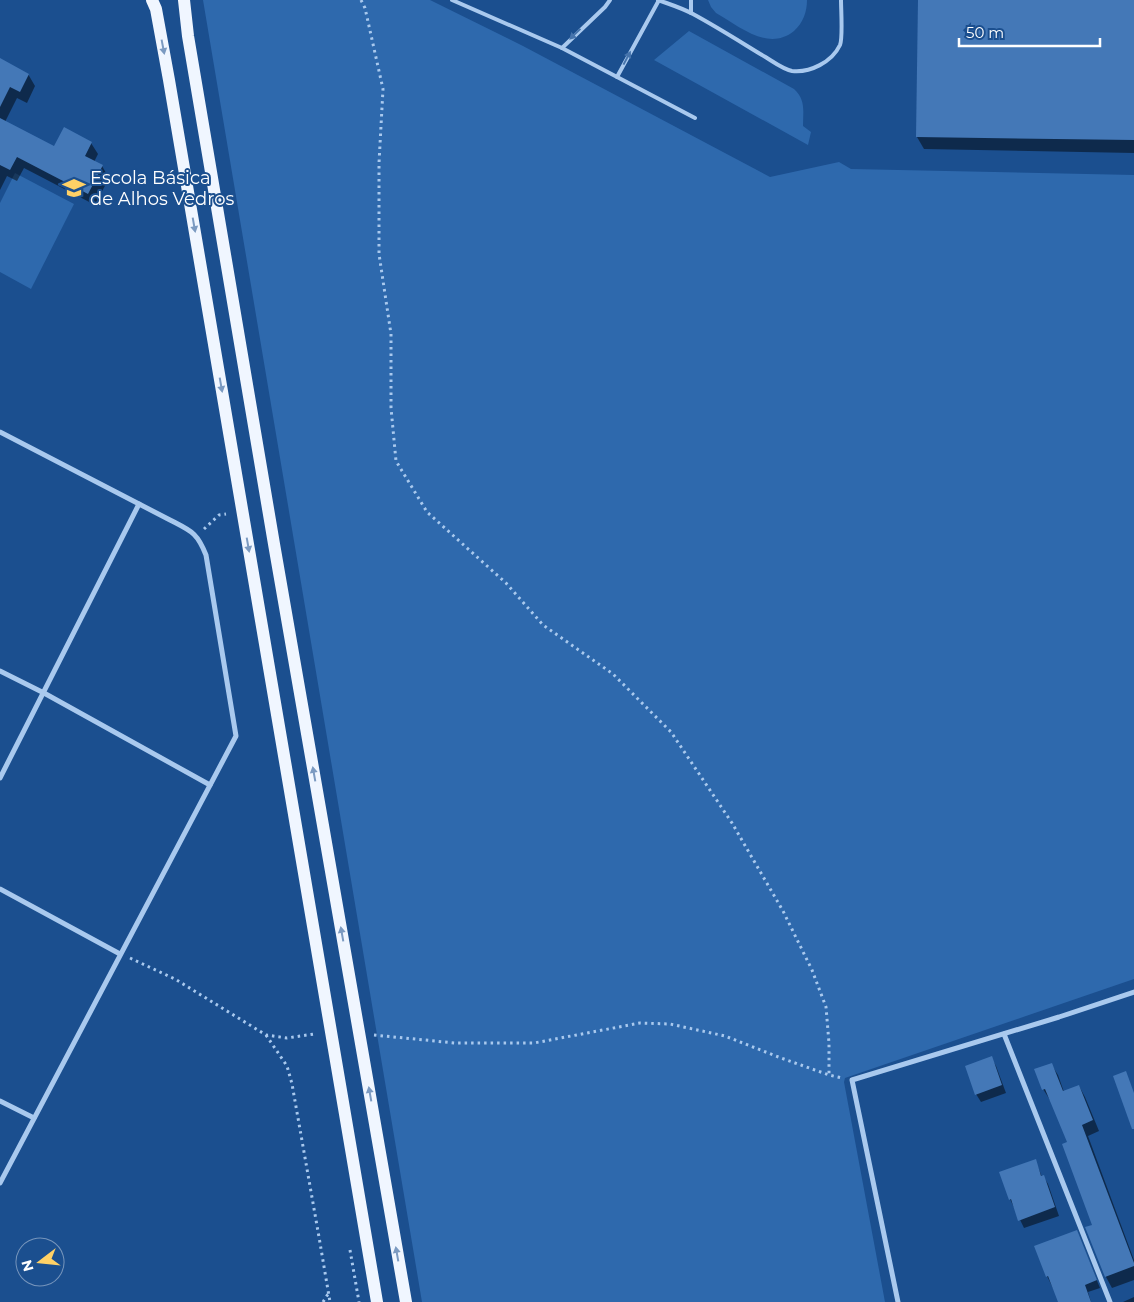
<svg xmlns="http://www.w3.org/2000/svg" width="1134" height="1302" font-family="Montserrat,sans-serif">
	<rect width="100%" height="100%" fill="#1b4f8f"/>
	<g fill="#2e69ad">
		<path d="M203 0H430L523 46 770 177 839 162 851 169 1134 175V979L845 1078 844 1082 885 1302H422Z"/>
		<path d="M708 0H807C807 12 803 23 794 31 768 52 739 26 716 13L711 7Z"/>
		<path d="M689 31 794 89C806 100 803 111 803 126L811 132 808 145 654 60Z"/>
		<path d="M15 173 74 204 31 289 0 272V203Z"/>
	</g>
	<g fill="#0007">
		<path d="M919 0H1134V153L924 149 917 137Z"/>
		<path d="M0 60 28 74 35 86 27 103 17 98 5 122 54 148 91 143 98 154 94 162 102 166 109 178 95 205 24 168 17 181 7 176 0 190Z"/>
		<path d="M991 1058 996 1066 1006 1093 981 1102 976 1094Z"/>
		<path d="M1051 1064 1058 1075 1064 1092 1079 1086 1085 1097 1099 1131 1088 1136 1134 1260V1280L1112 1288 1106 1277 1087 1228 1093 1225 1068 1143 1051 1100H1050L1043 1089Z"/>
		<path d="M1035 1160 1042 1177 1043 1176 1048 1184 1059 1216 1024 1228 1010 1199Z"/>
		<path d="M1080 1239 1100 1288 1088 1292 1091 1302H1060L1047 1276Z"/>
		<path d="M1134 1297V1302H1123Z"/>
	</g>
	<g fill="#4478b7">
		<path d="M918 0H1134V140L916 137Z"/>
		<path d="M0 58 29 74 20 92 10 87 0 107Z"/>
		<path d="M0 118 54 146 64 127 92 142 85 156 103 165 88 194 17 157 10 170 0 165Z"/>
		<path d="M992 1056 1002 1085 975 1095 965 1066Z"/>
		<path d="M1052 1063 1063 1091 1079 1085 1093 1120 1082 1125 1134 1263V1266L1105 1277 1085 1227 1092 1225 1062 1144 1067 1142 1045 1089 1042 1090 1034 1069Z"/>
		<path d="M1126 1071 1134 1093V1129H1132L1113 1076Z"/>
		<path d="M1036 1159 1041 1176 1044 1175 1055 1207 1018 1221 1011 1199 1009 1200 999 1172Z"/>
		<path d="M1077 1230 1097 1280 1085 1285 1091 1302H1058L1048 1276 1046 1277 1034 1246Z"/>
	</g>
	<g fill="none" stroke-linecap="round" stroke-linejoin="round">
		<g stroke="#a9c9ee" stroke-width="3" stroke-dasharray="2.5 4" stroke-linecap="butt">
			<path d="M361 0 365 8 383 89 379 163V254L391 334V408L396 461 427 512 506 583 543 625 613 674 671 732 732 823 783 911 812 970 826 1007 829 1043V1075"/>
			<path d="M204 529 219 515 226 514"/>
			<path d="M130 958 175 979 266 1035 287 1038 314 1034"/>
			<path d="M266 1035 287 1066 292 1084 319 1237 330 1302"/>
			<path d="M374 1035 455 1043H534L640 1023 670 1024 725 1036 781 1058 829 1075 842 1078"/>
			<path d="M350 1250 359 1302"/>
			<path d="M323 1302 328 1294"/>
		</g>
		<g stroke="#a9c9ee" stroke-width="4">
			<path d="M452 0 562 48 695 118"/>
			<path d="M658 0C669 4 682 8 693 14 717 27 739 41 762 55 771 60 782 69 792 71 810 73 832 62 840 45 843 38 841 10 841 0"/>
			<path d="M691 13V0"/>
			<path d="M562 48 605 7 610 0"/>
			<path d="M617 77 659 0"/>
		</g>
		<g stroke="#a9c9ee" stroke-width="5">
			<path d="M0 432 170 520C191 531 197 532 206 555L236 736 0 1183"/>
			<path d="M0 671 44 693 210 785"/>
			<path d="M0 778 139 504"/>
			<path d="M0 889 120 954"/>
			<path d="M1004 1034 1110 1302"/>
			<path d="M0 1101 34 1118"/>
			<path d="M898 1302 852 1080 1059 1017 1134 992"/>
		</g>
		<g stroke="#f0f6ff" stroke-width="12">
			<path d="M152 0 156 9 169 80 377 1302"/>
			<path d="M184 0 188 36 274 544 406 1302"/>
		</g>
	</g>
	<defs><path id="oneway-solid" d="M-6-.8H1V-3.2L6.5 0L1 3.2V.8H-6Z" transform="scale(1.25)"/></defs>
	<g fill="#4674ac">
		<use href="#oneway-solid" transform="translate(575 34) rotate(136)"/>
		<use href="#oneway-solid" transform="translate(627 58) rotate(-62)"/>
	</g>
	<g fill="#7b9ac1">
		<use href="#oneway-solid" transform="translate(163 47) rotate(79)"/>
		<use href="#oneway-solid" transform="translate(194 225) rotate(80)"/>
		<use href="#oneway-solid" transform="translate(221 385) rotate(80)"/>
		<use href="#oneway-solid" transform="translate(248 545) rotate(80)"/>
		<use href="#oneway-solid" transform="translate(314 774) rotate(-100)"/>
		<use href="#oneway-solid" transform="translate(342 934) rotate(-100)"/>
		<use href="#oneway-solid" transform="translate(370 1094) rotate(-100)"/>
		<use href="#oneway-solid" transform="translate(397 1254) rotate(-100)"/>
	</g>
	<defs>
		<symbol id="school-bare" viewBox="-9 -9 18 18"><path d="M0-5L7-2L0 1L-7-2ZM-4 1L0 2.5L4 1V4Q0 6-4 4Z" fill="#ffd166" stroke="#1b4f8f" stroke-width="2.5" paint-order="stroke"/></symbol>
	</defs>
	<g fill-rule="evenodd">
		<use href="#school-bare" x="58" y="172" width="32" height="32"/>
	</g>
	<g text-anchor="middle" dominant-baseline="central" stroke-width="4" stroke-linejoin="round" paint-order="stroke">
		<g font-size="18" fill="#fff" stroke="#1b4f8f" text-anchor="start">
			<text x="90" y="178">Escola Básica<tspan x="90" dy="21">de Alhos Vedros</tspan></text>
		</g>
	</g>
	<g transform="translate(40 1262) rotate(254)"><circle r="24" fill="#1b4f8f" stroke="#7695bc"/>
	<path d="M0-4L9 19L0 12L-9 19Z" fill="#ffd166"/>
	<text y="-8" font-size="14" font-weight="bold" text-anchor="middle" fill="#ffffff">N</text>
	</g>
	<path d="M959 38v8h141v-8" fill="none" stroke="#ffffff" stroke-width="2.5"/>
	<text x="966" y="38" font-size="15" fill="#ffffff" stroke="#1b4f8f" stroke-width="4" paint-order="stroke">50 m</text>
</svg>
